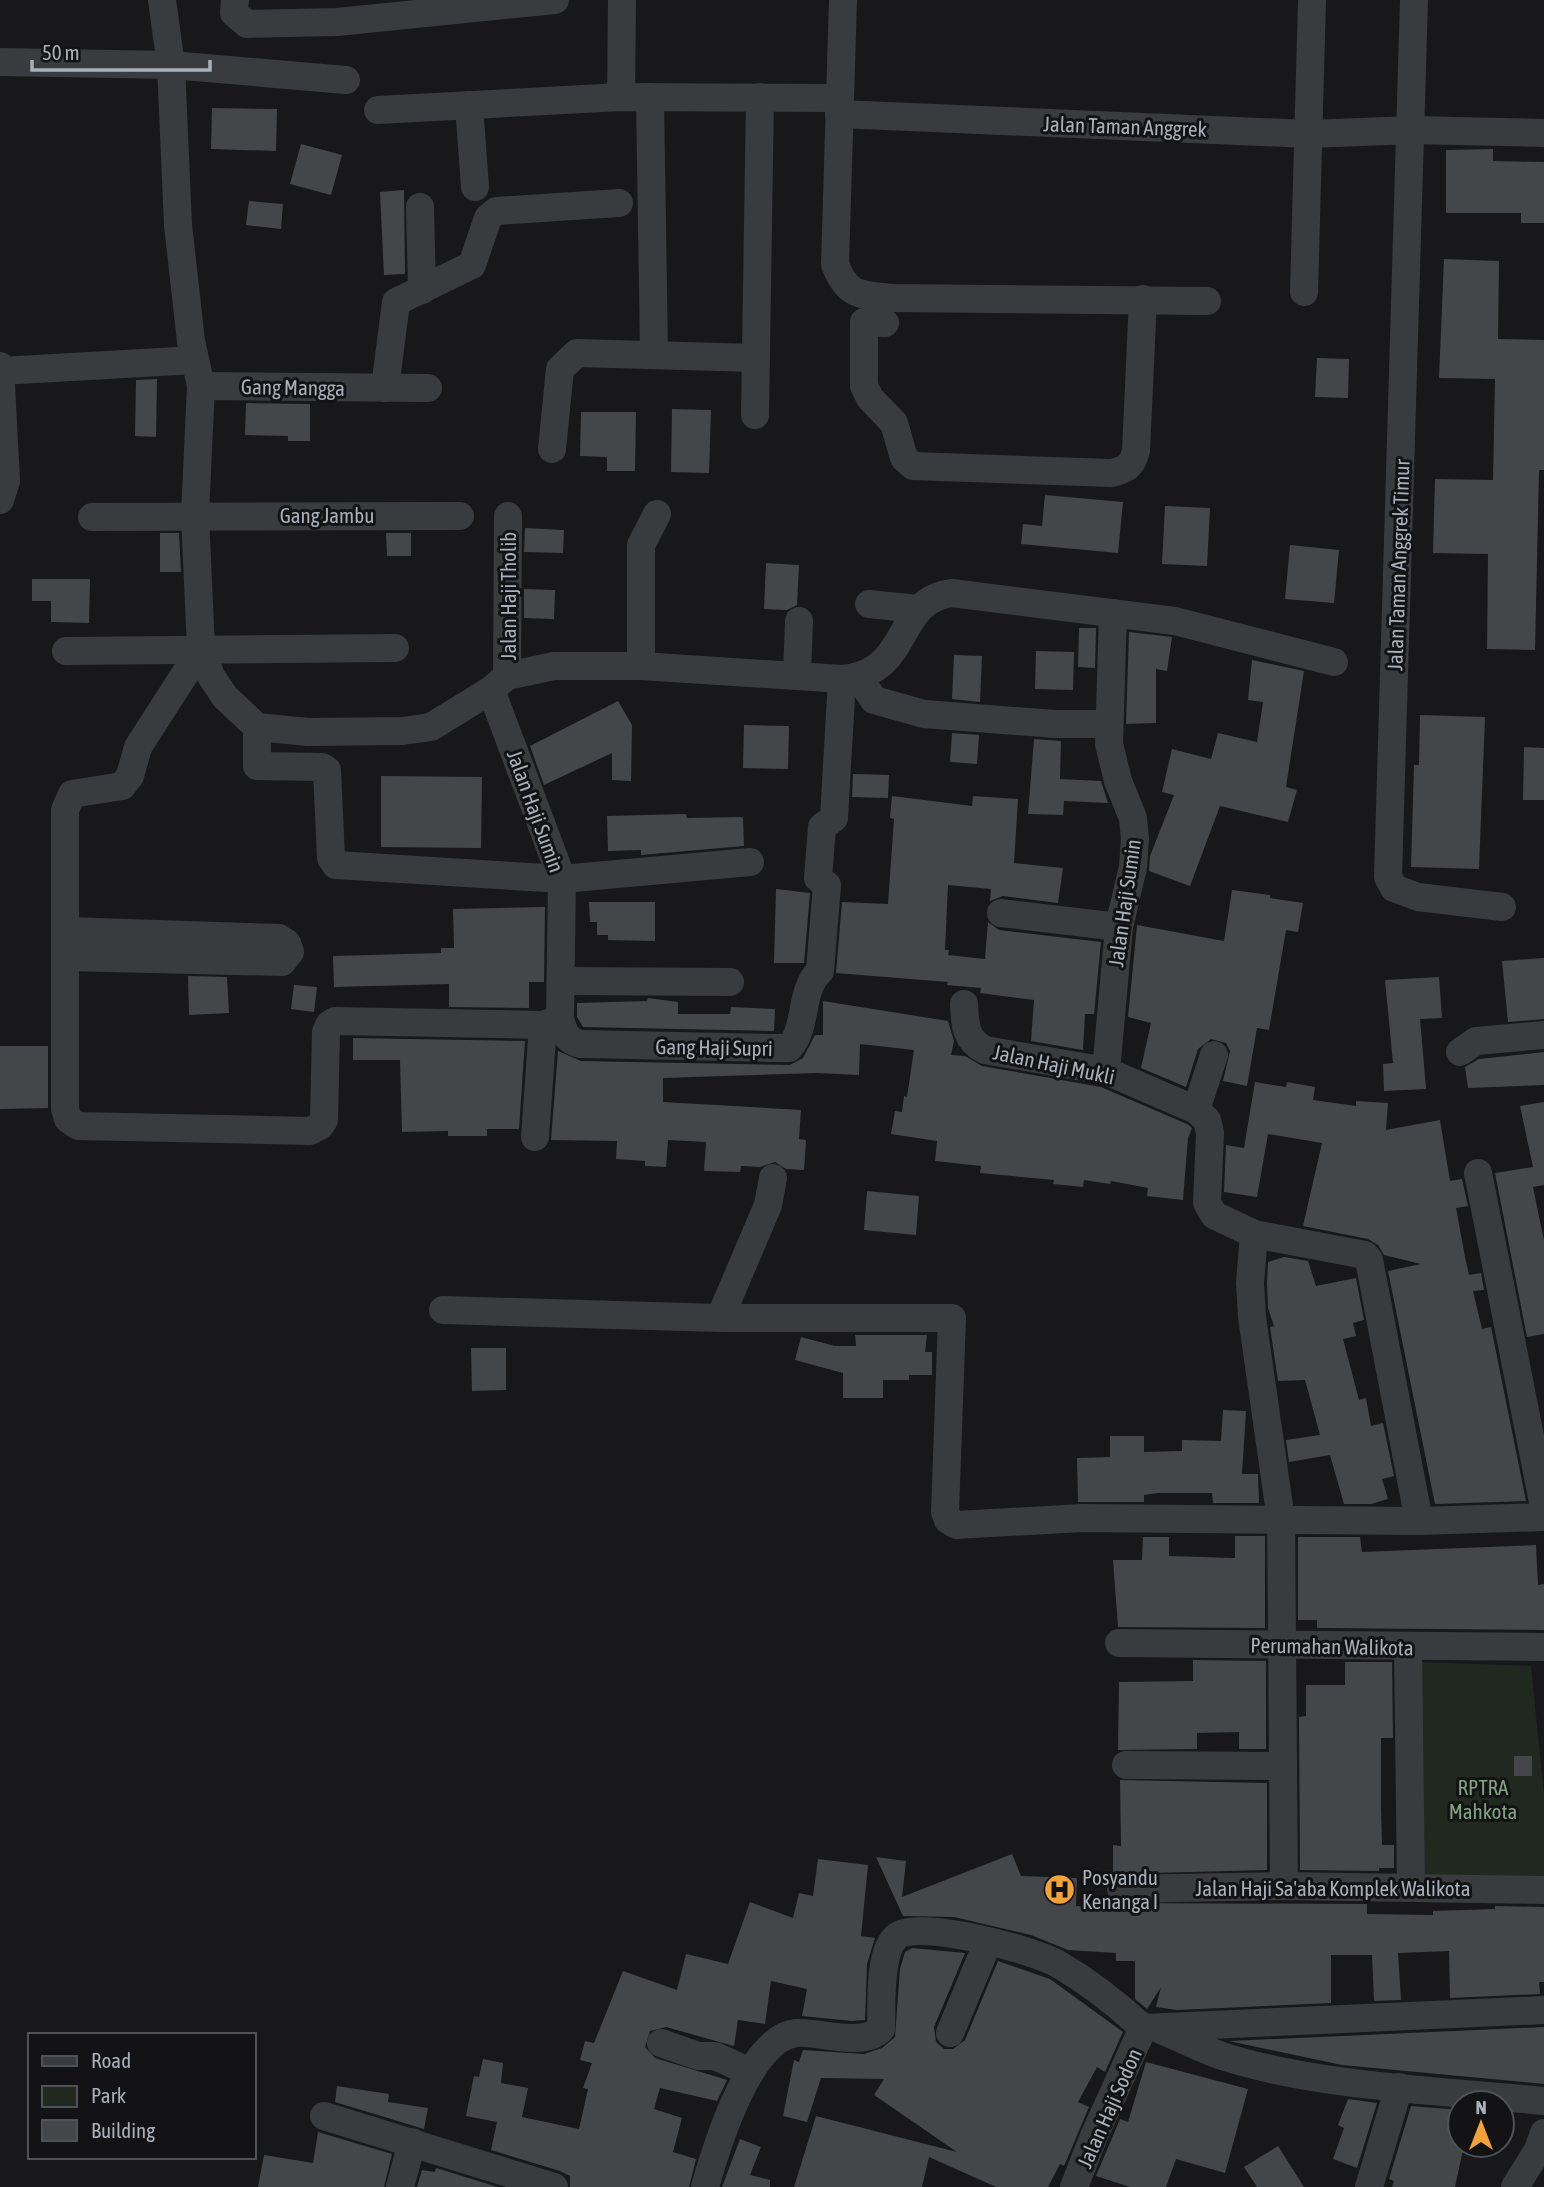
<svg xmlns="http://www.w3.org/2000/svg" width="1544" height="2187" font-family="'Asap Condensed',sans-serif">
	<rect width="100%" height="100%" fill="#18181a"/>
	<path fill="#202820" d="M1420 1662 1531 1666 1544 1795V1878L1422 1880Z"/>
	<g fill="#44464a">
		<path d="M212 108 277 109 276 151 211 149Z"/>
		<path d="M301 144 342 155 331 195 290 184Z"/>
		<path d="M1493 149V161L1544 162V223H1521V213H1446V150Z"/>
		<path d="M404 190 405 274 384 275 380 192Z"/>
		<path d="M249 201 283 204 281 229 246 225Z"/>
		<path d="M1444 259 1499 261 1498 339 1544 340V470H1539L1535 650 1487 649 1488 554 1433 553 1435 479 1493 480 1495 379 1439 378Z"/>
		<path d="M1317 358 1349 359 1348 398 1315 397Z"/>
		<path d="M157 379 156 437 135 436 136 380Z"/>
		<path d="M246 403 310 404V441H288V436L245 435Z"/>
		<path d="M672 409 711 410 709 473 671 472Z"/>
		<path d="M581 412H636L635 471H607V457L580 456Z"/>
		<path d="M1045 495 1123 502 1118 553 1021 544 1023 524 1042 526Z"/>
		<path d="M1165 506 1210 508 1207 566 1162 564Z"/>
		<path d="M525 528 564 530 563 553 524 552Z"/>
		<path d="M160 533H179L181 572H160Z"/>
		<path d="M386 533H411V556H387Z"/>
		<path d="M1290 545 1339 550 1334 603 1285 599Z"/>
		<path d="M766 563 799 565 797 605 787 610 764 609Z"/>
		<path d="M32 579H90L89 623 51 622V601H32Z"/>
		<path d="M524 589 555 590 554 619 524 618Z"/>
		<path d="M1079 628H1096L1095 668 1078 667Z"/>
		<path d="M1129 632 1172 637 1167 671 1156 669V723L1126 724Z"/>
		<path d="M1036 651 1074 652 1073 690 1035 689Z"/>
		<path d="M954 655 982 656 980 702 952 699Z"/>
		<path d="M1252 660 1304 671 1286 787 1297 790 1288 822 1220 806 1190 886 1149 871 1150 856 1174 795 1162 792 1172 749 1211 759 1218 733 1257 742 1263 702 1248 700Z"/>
		<path d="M618 701 632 725 631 781 612 780V753L544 785 530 746Z"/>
		<path d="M1420 715 1485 717 1479 869 1411 867 1414 765H1419Z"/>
		<path d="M744 725 789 726 788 769 743 768Z"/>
		<path d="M952 733 979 735 977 764 950 762Z"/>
		<path d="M1034 739 1061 741 1060 779 1101 781 1108 803 1064 801 1063 815 1028 814Z"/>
		<path d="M1524 747 1544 748V800H1523Z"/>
		<path d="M853 774 889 775 888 798 852 797Z"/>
		<path d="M381 776 482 777 481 848 381 847Z"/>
		<path d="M892 796 972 806 973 796 1018 799 1014 863 1063 868 1058 903 1003 896 990 901 991 889 948 885 945 950H949L948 955 985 959 988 922 999 930 1101 942 1094 1014H1085L1083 1050 1031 1041 1034 1000 980 993 981 988 947 985 948 982 836 973 842 902 888 904 894 819 890 818Z"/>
		<path d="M686 814 687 818 743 817 744 846 641 855V850L608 851 607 816Z"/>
		<path d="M776 889 810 893 804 963H774Z"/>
		<path d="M1232 890 1270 895V898L1303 903 1298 932 1286 930 1269 1030 1257 1028 1247 1086 1223 1081 1230 1051 1226 1043 1211 1039 1198 1049 1186 1087 1141 1068 1151 1023 1128 1017 1137 925 1224 941Z"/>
		<path d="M589 902H655V941L608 940V935H597V922H590Z"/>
		<path d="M545 907 544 982H529V1008L449 1007V984L334 987 333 956 441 953V948H454L453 909Z"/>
		<path d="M1544 958V1019L1508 1022 1502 961Z"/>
		<path d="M188 976 227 977 229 1013 189 1015Z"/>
		<path d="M1439 977 1442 1018 1420 1019 1426 1089 1384 1091 1383 1064 1393 1063 1385 980Z"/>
		<path d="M294 985 317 987 314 1012 291 1009Z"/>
		<path d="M648 998 678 1002V1014H730L731 1007 775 1009 774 1031 583 1027 577 1017V1003L647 1001Z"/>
		<path d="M823 1001 948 1021 954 1041 951 1055 965 1056 982 1066 1101 1087 1187 1124 1192 1128 1188 1138 1183 1200 1147 1196 1148 1188 1111 1181 1110 1184 1084 1180 1083 1187 1053 1184 1054 1180 980 1173 981 1166 935 1161 937 1141 891 1134 895 1111 902 1112 904 1096 907 1097 914 1050 860 1044 859 1075 816 1073 663 1078V1102L801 1110 799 1139 806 1140 804 1170 786 1169 775 1162 760 1167 741 1166 740 1172 704 1171 706 1142 668 1140 666 1167 645 1166V1161L616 1159 617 1141 551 1140 558 1051 581 1061 790 1065 803 1058 815 1035H823Z"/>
		<path d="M353 1038 525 1041 519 1129H487V1136H448V1131L402 1132 400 1060H353Z"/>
		<path d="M0 1046H48V1108L0 1109Z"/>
		<path d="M1544 1052V1085L1468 1088 1465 1067 1479 1059Z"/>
		<path d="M1255 1082 1286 1087 1287 1082 1315 1087 1313 1100 1356 1106V1101L1388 1103 1386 1130 1440 1120 1450 1181 1462 1179 1468 1206 1456 1208 1465 1257 1469 1275 1481 1273 1484 1290 1473 1291 1482 1329 1491 1327 1526 1501 1435 1504 1388 1271 1421 1264 1384 1255 1378 1245 1368 1239 1303 1226 1322 1143 1268 1134 1257 1197 1224 1192 1226 1145 1244 1148Z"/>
		<path d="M1544 1102V1185L1533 1187 1544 1241V1334L1527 1337 1495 1173 1533 1167 1520 1106Z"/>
		<path d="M867 1191 919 1196 916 1235 864 1230Z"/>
		<path d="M1284 1257 1308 1261 1316 1286 1356 1278 1364 1320 1353 1323 1356 1336 1343 1339 1359 1400 1366 1398 1371 1426 1383 1423 1394 1476 1382 1479 1388 1499 1371 1504H1344L1330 1455 1289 1462 1286 1440 1320 1435 1305 1380 1278 1381 1270 1327 1274 1326 1268 1308 1267 1283 1268 1262Z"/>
		<path d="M855 1335H927L925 1352H932V1375H909V1380H883V1398H843V1373L795 1360 801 1337 835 1346H856Z"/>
		<path d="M471 1348H506V1390L472 1391Z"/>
		<path d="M1223 1410 1246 1411 1242 1474H1258L1259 1503H1213L1212 1493H1158L1144 1495V1502H1078L1077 1458 1110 1457V1436H1144V1452L1182 1451V1440L1221 1441Z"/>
		<path d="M1235 1536H1265V1628L1118 1627 1113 1560H1142L1143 1537H1169V1556L1235 1558Z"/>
		<path d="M1298 1537H1360L1362 1552 1536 1545 1538 1585 1544 1584V1630L1317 1628V1620H1298Z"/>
		<path d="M1193 1660 1266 1661V1749H1239V1732L1197 1733V1749L1118 1750 1119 1682 1193 1681Z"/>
		<path d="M1345 1662H1392L1393 1738H1381V1807L1382 1845H1394V1868H1379V1871L1300 1870 1299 1717 1306 1716V1685H1345Z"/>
		<rect x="1514" y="1756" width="18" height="20"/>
		<path d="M1120 1780 1267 1783V1870L1113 1874V1845L1121 1846Z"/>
		<path d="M1012 1854 1021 1876 1077 1878 1076 1906 1113 1908V1903L1367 1904V1914L1433 1915V1911L1495 1909V1906L1544 1907V1982H1539L1540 1994 1450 1998 1449 1951 1398 1953 1401 2000 1374 2001 1372 1955H1331V2003L1177 2010 1156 2007 1161 1987 1147 2009 1135 1999V1961H1116V1953L1068 1950 1031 1935 954 1917 903 1916 876 1857 906 1861 902 1897Z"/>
		<path d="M818 1859 868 1865 861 1936 875 1938 867 1964 865 2020 852 2021 802 2016 807 1989 771 1981 765 2024 738 2020 734 2046 666 2027 650 2031 645 2047 655 2058 727 2080 717 2101 660 2088 654 2109 682 2118 673 2152 696 2159 689 2187H570V2176L560 2171 491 2150 497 2122 466 2116 474 2076 479 2077 483 2059 503 2063 501 2083 528 2088 522 2117 579 2129 588 2089 583 2088 592 2063 580 2060 585 2041 594 2043 623 1971 677 1990 686 1954 728 1964 750 1902 793 1918 799 1893 813 1896Z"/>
		<path d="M912 1948 965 1953 934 2027 936 2042 944 2049H953L965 2040 998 1961 1050 1979 1123 2032 1105 2072 1097 2067 1078 2102 1089 2107 1064 2166 1060 2164 1048 2187H996L929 2157 922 2187H794L816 2116 957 2152 874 2095 884 2079 821 2078 807 2122 783 2116 794 2060 799 2062 803 2050 864 2054 882 2048 895 2037 900 1969 905 1952Z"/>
		<path d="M1544 2027V2084L1342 2065 1229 2041Z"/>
		<path d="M1146 2062 1248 2089 1225 2173 1176 2159 1166 2187H1130L1096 2176 1120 2119 1128 2122Z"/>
		<path d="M337 2086 389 2094 388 2102 428 2108 424 2129 335 2102Z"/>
		<path d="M1348 2099 1377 2103 1357 2168 1333 2159 1344 2128 1338 2125Z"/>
		<path d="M1411 2106 1460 2110V2145H1464L1455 2187H1392L1394 2181 1389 2179Z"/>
		<path d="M318 2132 392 2154 384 2187H258L264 2155 313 2163Z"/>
		<path d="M740 2139 761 2147 750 2175 770 2180V2187H722Z"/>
		<path d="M1278 2146 1304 2187H1257L1244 2167Z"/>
		<path d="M436 2168 498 2187H417L422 2170 435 2172Z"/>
	</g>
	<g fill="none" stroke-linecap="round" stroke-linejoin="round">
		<g stroke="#393b3f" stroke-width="28">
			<path d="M162 0 171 65 178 225 191 341 201 386 195 515 201 649 211 676 225 697 257 727 308 732 403 731 431 727 491 690 507 676 554 666H641L842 679C913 673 893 600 952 593L1175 621 1334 662"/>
			<path d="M235 0 234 13 247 24 337 22 555 0"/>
			<path d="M843 0 835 264C847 297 861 295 893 298L1207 301"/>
			<path d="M1414 0 1388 877 1394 888 1418 897 1502 907"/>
			<path d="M0 62 171 65 346 80"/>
			<path d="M621 97 622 0"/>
			<path d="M650 97 654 353"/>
			<path d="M469 105 475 187"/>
			<path d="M378 110 621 97 840 98"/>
			<path d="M839 114 1309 134 1412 130 1544 133"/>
			<path d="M420 207 422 290"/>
			<path d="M1304 292 1312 0"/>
			<path d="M885 323 864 322V386L870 398 894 423 904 458 913 466 1111 473C1126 470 1132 466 1136 451L1143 299"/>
			<path d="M0 366 6 481 0 500"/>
			<path d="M1 371 195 360"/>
			<path d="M201 386 428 388"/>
			<path d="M385 388 396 302 472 265 488 218 496 211 619 203"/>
			<path d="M755 415 760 97"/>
			<path d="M552 449 560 369 577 353 754 358"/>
			<path d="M92 517 460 516"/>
			<path d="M869 604 918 609"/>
			<path d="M201 649 138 747 130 776 122 786 72 794 65 810V1109L68 1119 78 1126 310 1131 320 1126 324 1120 326 1032 329 1025 335 1021 543 1025 560 1019"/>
			<path d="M66 651 395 648"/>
			<path d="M641 666V545L657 514"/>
			<path d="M797 675 799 621"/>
			<path d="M507 676 508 516"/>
			<path d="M859 678 874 700 924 714 1055 724H1109"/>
			<path d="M491 690 562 879 560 1019"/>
			<path d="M257 727V766L322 767 327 770 331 858 336 865 562 879 750 862"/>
			<path d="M1001 913 1119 927"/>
			<path d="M67 957 282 962 290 952 287 943 279 938 67 931"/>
			<path d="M563 981 730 982"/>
			<path d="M964 1004C965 1024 965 1040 985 1050L1106 1071 1196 1110 1207 1120 1210 1133 1207 1203 1214 1215 1254 1234 1365 1255 1369 1260 1419 1521"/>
			<path d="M560 1019C564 1032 566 1041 581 1044L772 1048H789C808 1028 799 990 820 971L827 885 818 878 822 827 834 818 842 679"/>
			<path d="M1460 1052 1476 1041 1544 1035"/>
			<path d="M1106 1071 1119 927 1133 867 1135 839 1133 818 1118 781 1109 744 1113 613"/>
			<path d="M1196 1110 1214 1055"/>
			<path d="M535 1137 543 1025"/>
			<path d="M1478 1173 1544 1507"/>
			<path d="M1254 1234 1250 1283 1252 1317 1281 1520 1284 1886"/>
			<path d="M443 1310 720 1318H952L945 1512 948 1520 956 1525 1082 1518 1419 1521 1544 1517"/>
			<path d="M720 1318 768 1205 773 1178"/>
			<path d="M1119 1643 1544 1647"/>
			<path d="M1408 1647 1411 1888"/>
			<path d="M1126 1765 1283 1766"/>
			<path d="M1121 1889 1284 1886 1544 1890"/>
			<path d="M1163 2031C1183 2039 1202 2049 1222 2056 1318 2087 1444 2091 1544 2101"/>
			<path d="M950 2033 988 1942"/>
			<path d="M661 2043 698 2056H715L750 2072"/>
			<path d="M324 2116 554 2187"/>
			<path d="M400 2187 412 2142"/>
			<path d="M705 2187C716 2148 749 2038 796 2033 819 2031 862 2048 881 2029 882 2006 878 1951 897 1936 919 1919 1034 1950 1058 1964 1089 1982 1117 2004 1143 2028L1544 2010"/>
			<path d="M1074 2187 1094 2136 1143 2028"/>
			<path d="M1369 2187 1399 2087"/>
			<path d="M1515 2187 1538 2150 1544 2133"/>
		</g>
	</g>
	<defs>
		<symbol id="hospital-disc" viewBox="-11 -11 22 22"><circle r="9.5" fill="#f1a33a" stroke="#131315"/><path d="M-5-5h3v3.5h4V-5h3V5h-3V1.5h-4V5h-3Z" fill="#111"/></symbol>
	</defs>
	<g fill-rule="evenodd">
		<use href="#hospital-disc" x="1042" y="1872" width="35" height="35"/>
	</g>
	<g text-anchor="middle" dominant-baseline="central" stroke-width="6" stroke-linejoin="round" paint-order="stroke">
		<g font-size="21" fill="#aab0ba" stroke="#131315">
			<text transform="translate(1125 126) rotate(2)">Jalan Taman Anggrek</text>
			<text transform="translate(293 387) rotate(1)">Gang Mangga</text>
			<text x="327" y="515">Gang Jambu</text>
			<text transform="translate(1398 565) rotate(-88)">Jalan Taman Anggrek Timur</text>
			<text transform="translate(508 596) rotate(-90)">Jalan Haji Tholib</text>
			<text transform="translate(536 811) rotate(70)">Jalan Haji Sumin</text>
			<text transform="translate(1124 903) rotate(-82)">Jalan Haji Sumin</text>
			<text transform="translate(714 1047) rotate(1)">Gang Haji Supri</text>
			<text transform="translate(1054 1064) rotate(12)">Jalan Haji Mukli</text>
			<text transform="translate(1332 1646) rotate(1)">Perumahan Walikota</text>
			<text x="1333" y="1888">Jalan Haji Sa'aba Komplek Walikota</text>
			<text transform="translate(1109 2108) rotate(-66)">Jalan Haji Sodon</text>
		</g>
		<g font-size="21" fill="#83a482" stroke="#131315">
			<text x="1483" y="1787">RPTRA<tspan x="1483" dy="24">Mahkota</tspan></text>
		</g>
		<g font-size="21" fill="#aab0ba" stroke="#131315" text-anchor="start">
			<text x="1082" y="1877">Posyandu<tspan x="1082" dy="24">Kenanga I</tspan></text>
		</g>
	</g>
	<rect x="28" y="2033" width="228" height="126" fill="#131315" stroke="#4f5257" stroke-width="2"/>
	<rect x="42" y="2056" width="35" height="10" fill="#393b3f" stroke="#4f5257" stroke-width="2"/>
	<text x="91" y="2068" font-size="21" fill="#aab0ba">Road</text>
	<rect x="42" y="2086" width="35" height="21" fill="#202820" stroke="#4f5257" stroke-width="2"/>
	<text x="91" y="2103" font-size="21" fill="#aab0ba">Park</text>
	<rect x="42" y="2120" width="35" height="21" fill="#44464a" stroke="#4f5257" stroke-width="2"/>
	<text x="91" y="2138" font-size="21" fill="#aab0ba">Building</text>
	<g transform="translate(1481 2124)"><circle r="33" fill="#131315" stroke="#4f5257" stroke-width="2"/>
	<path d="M0-5L12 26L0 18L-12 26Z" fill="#f1a33a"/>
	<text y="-10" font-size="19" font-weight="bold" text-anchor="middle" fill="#aab0ba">N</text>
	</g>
	<path d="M32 60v10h178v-10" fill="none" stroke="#aab0ba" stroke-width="3.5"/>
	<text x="42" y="60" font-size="21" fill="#aab0ba" stroke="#131315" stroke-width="5" paint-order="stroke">50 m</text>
</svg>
